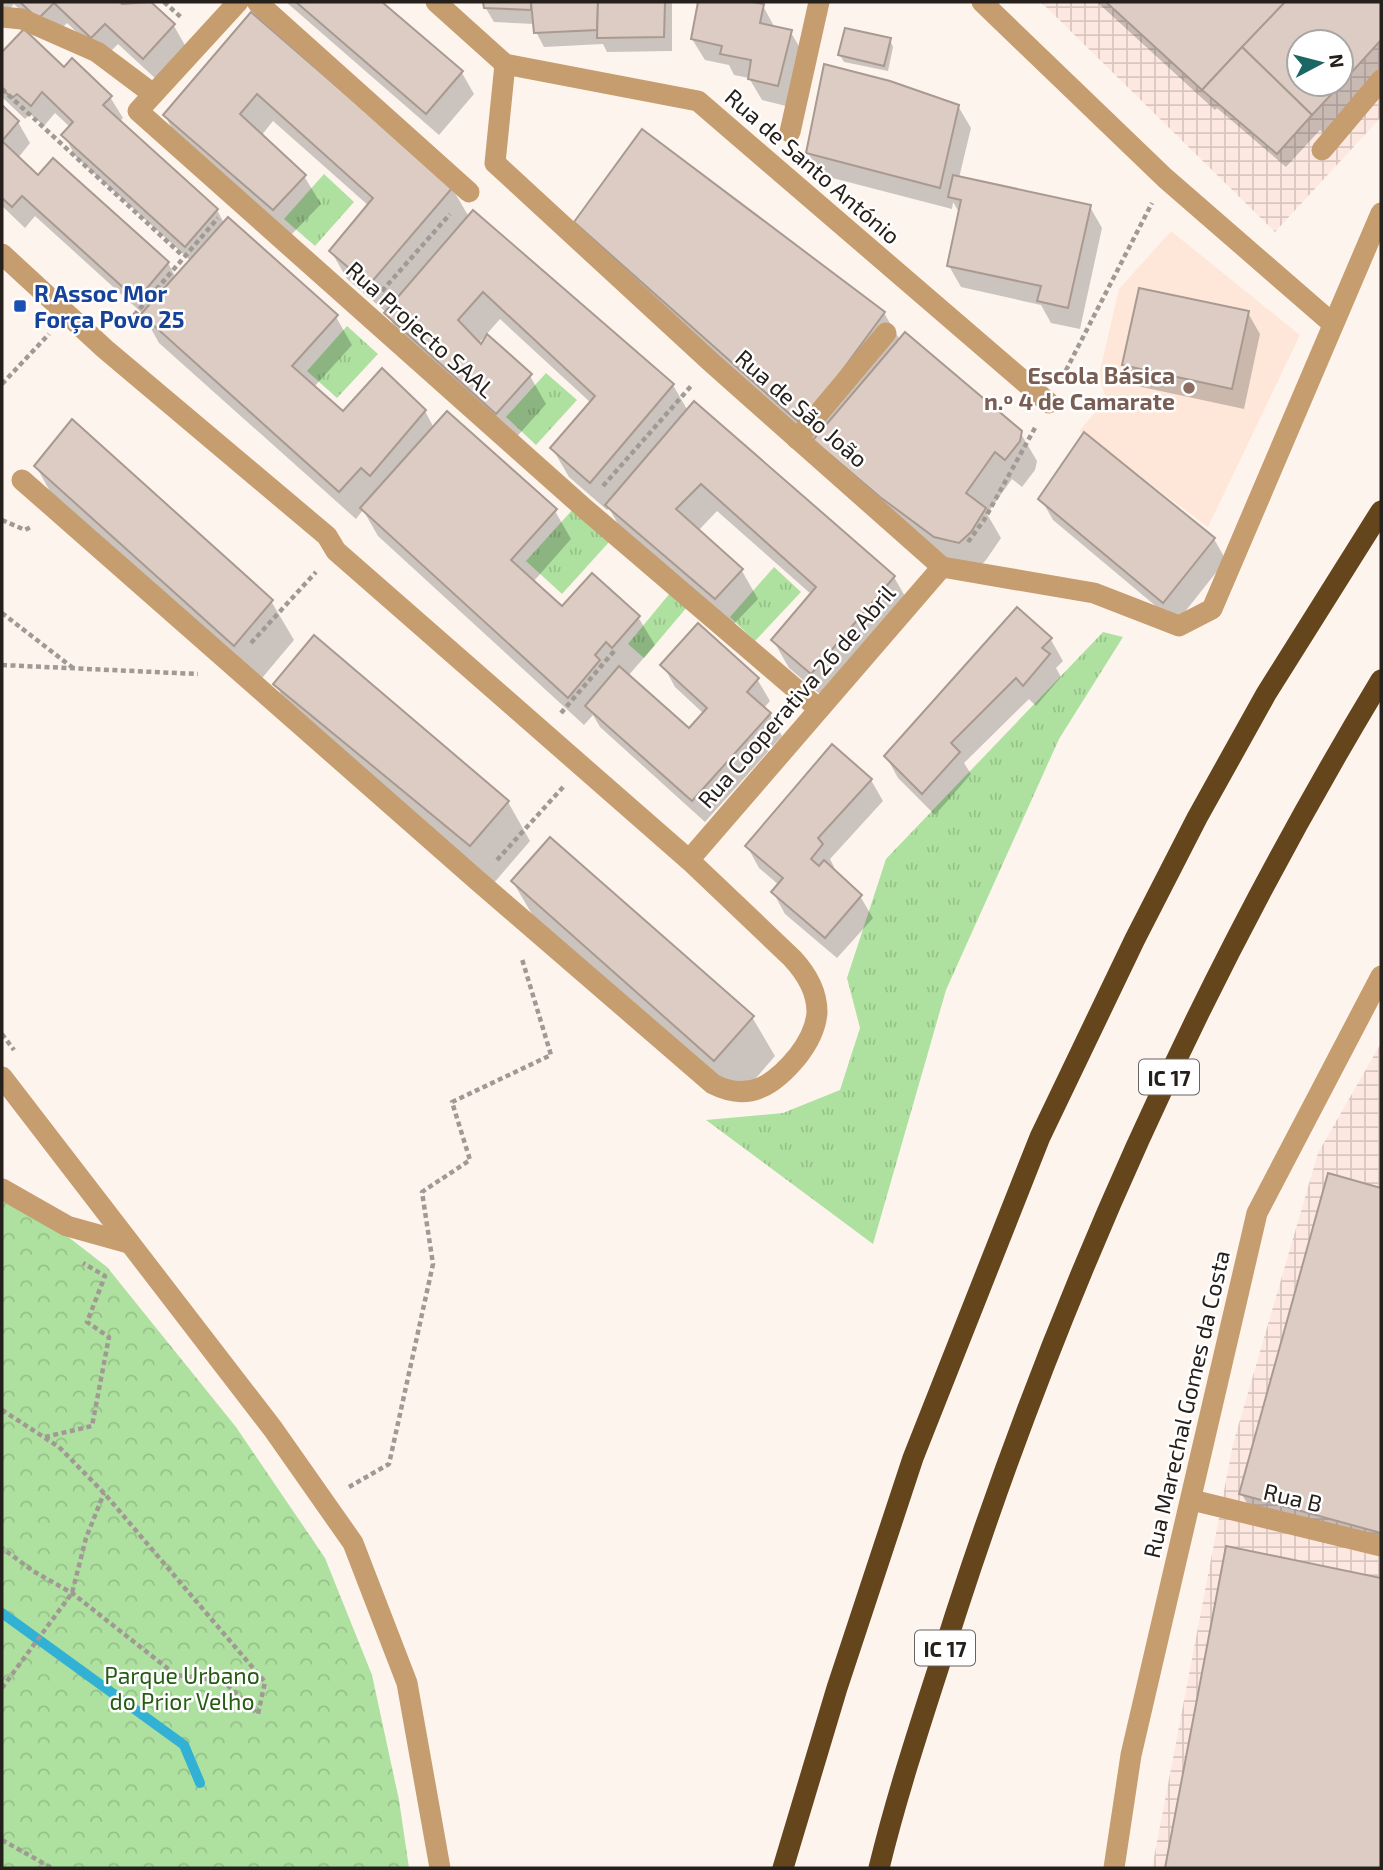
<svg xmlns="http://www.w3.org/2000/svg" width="1383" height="1870" font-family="'Exo 2',sans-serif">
	<defs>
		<pattern id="industrial-grid" width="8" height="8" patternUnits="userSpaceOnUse" patternTransform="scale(1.75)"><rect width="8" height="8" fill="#fce8e0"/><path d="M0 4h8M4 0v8" fill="none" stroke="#d8c7c0"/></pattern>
		<pattern id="grass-tufts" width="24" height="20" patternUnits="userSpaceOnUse" patternTransform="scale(1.75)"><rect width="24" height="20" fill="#aee1a0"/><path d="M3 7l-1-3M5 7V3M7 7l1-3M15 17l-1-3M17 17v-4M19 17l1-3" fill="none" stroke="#96c189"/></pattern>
		<pattern id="park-crowns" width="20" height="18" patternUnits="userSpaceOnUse" patternTransform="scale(1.75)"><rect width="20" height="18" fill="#aee1a0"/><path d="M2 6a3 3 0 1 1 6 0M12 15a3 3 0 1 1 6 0" fill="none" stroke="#96c189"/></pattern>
	</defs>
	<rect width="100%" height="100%" fill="#fef4ee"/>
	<g fill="url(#industrial-grid)" fill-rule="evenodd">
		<path d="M1041 2H1381V117L1275 232ZM1299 42H1341V84H1299Z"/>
		<path d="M1381 1043V1868H1152L1233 1444 1318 1153Z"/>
	</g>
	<path fill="#fee7d8" d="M1171 231 1300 335 1208 527 1079 431 1106 400 1099 375 1119 289Z"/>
	<g fill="url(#grass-tufts)">
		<path d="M324 174 354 202 315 246 284 219Z"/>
		<path d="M347 326 378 354 337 398 307 371Z"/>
		<path d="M546 373 577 400 536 445 506 417Z"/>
		<path d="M574 508 610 541 562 594 526 561Z"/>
		<path d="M774 567 801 592 755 641 730 617Z"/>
		<path d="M670 593 687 607 644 658 628 644Z"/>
		<path d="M1103 632 1123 637 1059 739 946 990 873 1244 706 1120 783 1113 840 1090 860 1028 847 978 886 859Z"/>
	</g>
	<path fill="url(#park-crowns)" d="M2 1201 67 1236 107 1267 236 1427 325 1558 372 1675 399 1800 409 1868H2Z"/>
	<g fill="#0003" fill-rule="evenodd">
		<path d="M2 2H118L122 6 126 2H148L174 26 186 47 156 79 118 44 104 58 67 23 51 39 14 4 2 17Z"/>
		<path d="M286 2H380L462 73 474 94 439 135Z"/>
		<path d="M485 2H672V51L607 52 603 44 544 47 536 32 534 24 494 22 485 7Z"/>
		<path d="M700 2H748L763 6 775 28 790 31 803 53 790 107 762 100 749 78 734 75 729 65 705 60 692 39Z"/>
		<path d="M1097 2H1381V74L1325 135 1320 130 1286 167 1217 108 1215 110ZM1299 42H1341V84H1299Z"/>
		<path d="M252 15 452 188 469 217 473 212 673 385 688 411 894 577 910 605 828 701 789 668 773 640 812 595 717 511 698 531 742 571 758 599 732 626 623 533 609 508 607 510 569 477 552 448 591 403 500 319 478 344 530 376 546 404 513 441 403 341 386 312 347 279 331 251 369 206 273 121 261 136 304 176 321 204 289 237 181 144 165 116Z"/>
		<path d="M24 32 64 69 110 97 123 118 119 122 217 210 224 223 336 317 352 345 314 387 343 414 425 411 434 428 555 511 571 539 533 582 563 608 638 617 655 645 628 676 689 731 704 714 675 687 663 665 757 679 770 701 763 709 770 714 782 736 705 822 600 727 593 715 584 725 378 536 363 510 356 519 159 343 143 314 35 216 25 228 2 206V108L18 122 30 143 18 158 39 177 168 263 176 278 191 261 76 157 64 135 71 128 55 113 44 126 30 114 25 119 2 97V55Z"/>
		<path d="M890 40 893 47 888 71 844 62 840 55Z"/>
		<path d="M958 106 971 128 959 178 1090 207 1102 228 1080 329 1051 323 1041 305 961 287 949 266 960 214 953 202 952 209 821 175 808 153Z"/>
		<path d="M576 222 884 313 900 340 1020 432 1037 461 1035 470 1022 487 1012 479 987 514 1001 538 986 560 975 571 952 565 592 250Z"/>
		<path d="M1248 313 1260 334 1244 409 1137 386 1124 364Z"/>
		<path d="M36 466 271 601 294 640 257 684 58 506Z"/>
		<path d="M1041 499 1214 539 1226 560 1176 623 1053 520Z"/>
		<path d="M1017 609 1051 640 1063 661 1056 668 1061 677 1036 706 1029 699 964 763 971 774 935 815 898 778 886 756Z"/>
		<path d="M276 685 508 802 530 841 493 884 298 724Z"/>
		<path d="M871 780 883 801 830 859 834 867 832 870 860 896 873 918 837 958 785 914 773 892 779 885 759 868 747 846Z"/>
		<path d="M513 882 752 1017 775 1056 738 1099 536 921Z"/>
		<path d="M1329 1176 1381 1190V1550L1254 1515 1241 1493Z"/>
		<path d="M1228 1548 1381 1580V1868H1167Z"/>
	</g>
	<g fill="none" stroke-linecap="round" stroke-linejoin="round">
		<path stroke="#33b1d5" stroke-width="10" d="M2 1613 184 1745 200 1783"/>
	</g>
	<g fill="#ddccc3" stroke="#a99a91" stroke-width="2">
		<path d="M20 2H120L122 4 151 2 175 24 143 59 105 24 91 38 54 3 38 19Z"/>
		<path d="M296 2H382L463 71 426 114Z"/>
		<path d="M483 2H531V10L484 8Z"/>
		<path d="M531 2H598L597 30 534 33Z"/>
		<path d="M598 2H665L664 37 597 38Z"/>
		<path d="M698 2H752L764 4 760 23 792 30 778 86 748 79 751 60 720 54 722 46 691 39Z"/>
		<path d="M1106 2H1285L1202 90Z"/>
		<path d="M1285 2H1381V40L1341 84V42H1299V84H1341L1312 115 1242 47Z"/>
		<path d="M251 12 453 187 369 285 329 251 373 198 257 94 240 114 306 175 273 210 163 115Z"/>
		<path d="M845 28 891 38 884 66 838 55Z"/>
		<path d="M24 29 64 67 72 58 112 96 103 105 218 209 185 247 61 135 73 122 42 92 31 106 17 94 12 98 2 89V52Z"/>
		<path d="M1242 47 1312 115 1277 154 1202 90Z"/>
		<path d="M824 64 890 81 959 105 940 188 806 153Z"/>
		<path d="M2 105 19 121 2 141Z"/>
		<path d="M642 129 885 312 802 425 574 222Z"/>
		<path d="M2 141 38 175 53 158 169 262 137 300 22 196 12 207 2 198Z"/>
		<path d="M953 175 1091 205 1068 308 1037 301 1041 286 947 266 961 200 948 197Z"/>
		<path d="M473 210 674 384 590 483 550 448 595 396 483 292 458 320 481 344 487 334 532 374 496 414 384 313Z"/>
		<path d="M228 217 338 315 292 366 343 411 382 368 426 410 370 476 361 468 339 492 141 314Z"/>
		<path d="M1139 288 1249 311 1232 389 1122 365Z"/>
		<path d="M905 332 1022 431 1020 441 1005 460 995 452 966 493 986 508 971 532 959 543 934 537 880 497 813 440Z"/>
		<path d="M694 401 895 576 811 674 771 640 816 587 701 484 676 509 743 569 715 599 605 505Z"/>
		<path d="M447 411 557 509 511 560 562 606 592 573 640 616 612 648 606 642 595 655 600 660 568 698 360 508Z"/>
		<path d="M72 419 273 600 234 646 34 466Z"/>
		<path d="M1084 432 1215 538 1163 603 1038 499Z"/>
		<path d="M1017 607 1052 638 1042 648 1050 654 1023 686 1016 678 951 743 960 752 922 794 884 756Z"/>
		<path d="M698 623 759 678 747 692 771 713 692 801 585 706 619 666 689 728 707 708 660 665Z"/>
		<path d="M314 635 509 801 470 846 273 684Z"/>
		<path d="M832 744 872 779 818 838 823 844 811 859 819 866 824 860 862 895 825 938 771 892 783 878 745 846Z"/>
		<path d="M550 837 754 1016 714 1061 511 881Z"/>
		<path d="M1328 1173 1381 1188V1533L1239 1494Z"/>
		<path d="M1226 1546 1381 1578V1868H1165Z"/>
	</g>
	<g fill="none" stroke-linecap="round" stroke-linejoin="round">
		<g stroke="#a19994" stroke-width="4.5" stroke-dasharray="5 3.5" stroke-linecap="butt">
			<path d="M164 2 183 19"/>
			<path d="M2 89 183 256"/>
			<path d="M382 291 450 214"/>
			<path d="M123 328 218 218"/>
			<path d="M1062 378 1152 203"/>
			<path d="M2 384 49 334"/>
			<path d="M603 486 692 385"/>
			<path d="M2 520 25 530 33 526"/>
			<path d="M968 542 984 520 1036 426"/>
			<path d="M2 613 73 668"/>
			<path d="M251 643 316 572"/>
			<path d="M2 665 198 674"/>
			<path d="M561 713 615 650"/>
			<path d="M497 860 564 786"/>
			<path d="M2 1034 14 1050"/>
			<path d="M2 1410 59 1447 104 1493 265 1682 258 1714 223 1681 176 1675 72 1593 33 1571 2 1548"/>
			<path d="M45 1437 92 1426 109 1337 87 1322 105 1276 83 1263"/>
			<path d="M349 1487 389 1464 433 1264 422 1192 470 1160 452 1102 551 1055 522 959"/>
			<path d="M2 1688 72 1593 86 1538 104 1493"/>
			<path d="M2 1840 52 1868"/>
		</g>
		<g stroke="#c69d6e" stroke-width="21">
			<path d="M238 2 138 111 584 508 819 709"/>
			<path d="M257 2 469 192"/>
			<path d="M436 2 505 64 698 101 1049 403"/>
			<path d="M982 2 1165 178 1333 324"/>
			<path d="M2 17 22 19 97 52 153 94"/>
			<path d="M505 64 495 163 712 363 942 567 1094 593 1179 626 1212 609 1381 213"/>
			<path d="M790 132 819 2"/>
			<path d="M1322 150 1381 80"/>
			<path d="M2 254 105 349 327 536 336 551 689 860 792 958C806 973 817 991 817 1012 816 1029 808 1043 798 1056 775 1084 750 1103 713 1084L478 881 22 480"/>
			<path d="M797 439 886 333"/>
			<path d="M689 860 942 567"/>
			<path d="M2 1077 273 1429 353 1543 407 1683 440 1868"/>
			<path d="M2 1189 67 1226 128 1243"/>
			<path d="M1192 1500 1381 1546"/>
			<path d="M1114 1868 1131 1755 1257 1213 1381 976"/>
		</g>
		<g stroke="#64451c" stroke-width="21">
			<path d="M783 1868 837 1688 913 1458 1040 1137 1135 939 1197 818 1266 694 1381 511"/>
			<path d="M879 1868C900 1782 929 1698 956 1613 1062 1287 1204 973 1381 680"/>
		</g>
	</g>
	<rect fill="#1a4fb4" stroke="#fff" stroke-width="2.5" x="13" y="299" width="14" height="14" rx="3.5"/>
	<circle fill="#8d6e63" stroke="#fff" stroke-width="2.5" cx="1189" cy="388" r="7"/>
	<g text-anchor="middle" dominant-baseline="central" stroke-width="5" stroke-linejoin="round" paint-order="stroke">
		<g fill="#fff" stroke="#676360" stroke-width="2">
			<rect x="1139" y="1059.5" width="60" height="35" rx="5"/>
			<rect x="915" y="1630.5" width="60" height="35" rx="5"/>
		</g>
		<g font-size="21" font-weight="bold" fill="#26201c">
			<text x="1169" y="1077">IC 17</text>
			<text x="945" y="1648">IC 17</text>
		</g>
		<g font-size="23" fill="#26201c" stroke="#fff">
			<text transform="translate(813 166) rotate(41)">Rua de Santo António</text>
			<text transform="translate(421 329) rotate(42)">Rua Projecto SAAL</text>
			<text transform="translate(802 408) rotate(41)">Rua de São João</text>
			<text transform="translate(796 696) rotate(-49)">Rua Cooperativa 26 de Abril</text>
			<text transform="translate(1186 1404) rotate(-77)">Rua Marechal Gomes da Costa</text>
			<text transform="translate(1293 1497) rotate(13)">Rua B</text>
		</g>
		<g font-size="23" font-weight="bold" fill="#164399" stroke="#fff" text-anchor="start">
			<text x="34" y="293">R Assoc Mor<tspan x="34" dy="26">Força Povo 25</tspan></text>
		</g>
		<g font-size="23" font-weight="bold" fill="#785e54" stroke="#fff" text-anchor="end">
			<text x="1175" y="375">Escola Básica<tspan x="1175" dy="26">n.º 4 de Camarate</tspan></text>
		</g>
		<g font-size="23" fill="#255c13" stroke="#fff">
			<text x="182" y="1675">Parque Urbano<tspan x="182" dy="26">do Prior Velho</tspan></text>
		</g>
	</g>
	<rect width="1383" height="1870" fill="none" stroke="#26201c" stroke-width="7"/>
	<g transform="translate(1320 63) rotate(83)"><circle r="33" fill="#ffffff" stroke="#a8a6a4" stroke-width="2"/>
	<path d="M0-5L12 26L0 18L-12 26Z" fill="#1a6764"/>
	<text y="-10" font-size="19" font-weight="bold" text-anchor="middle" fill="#26201c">N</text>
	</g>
</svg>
